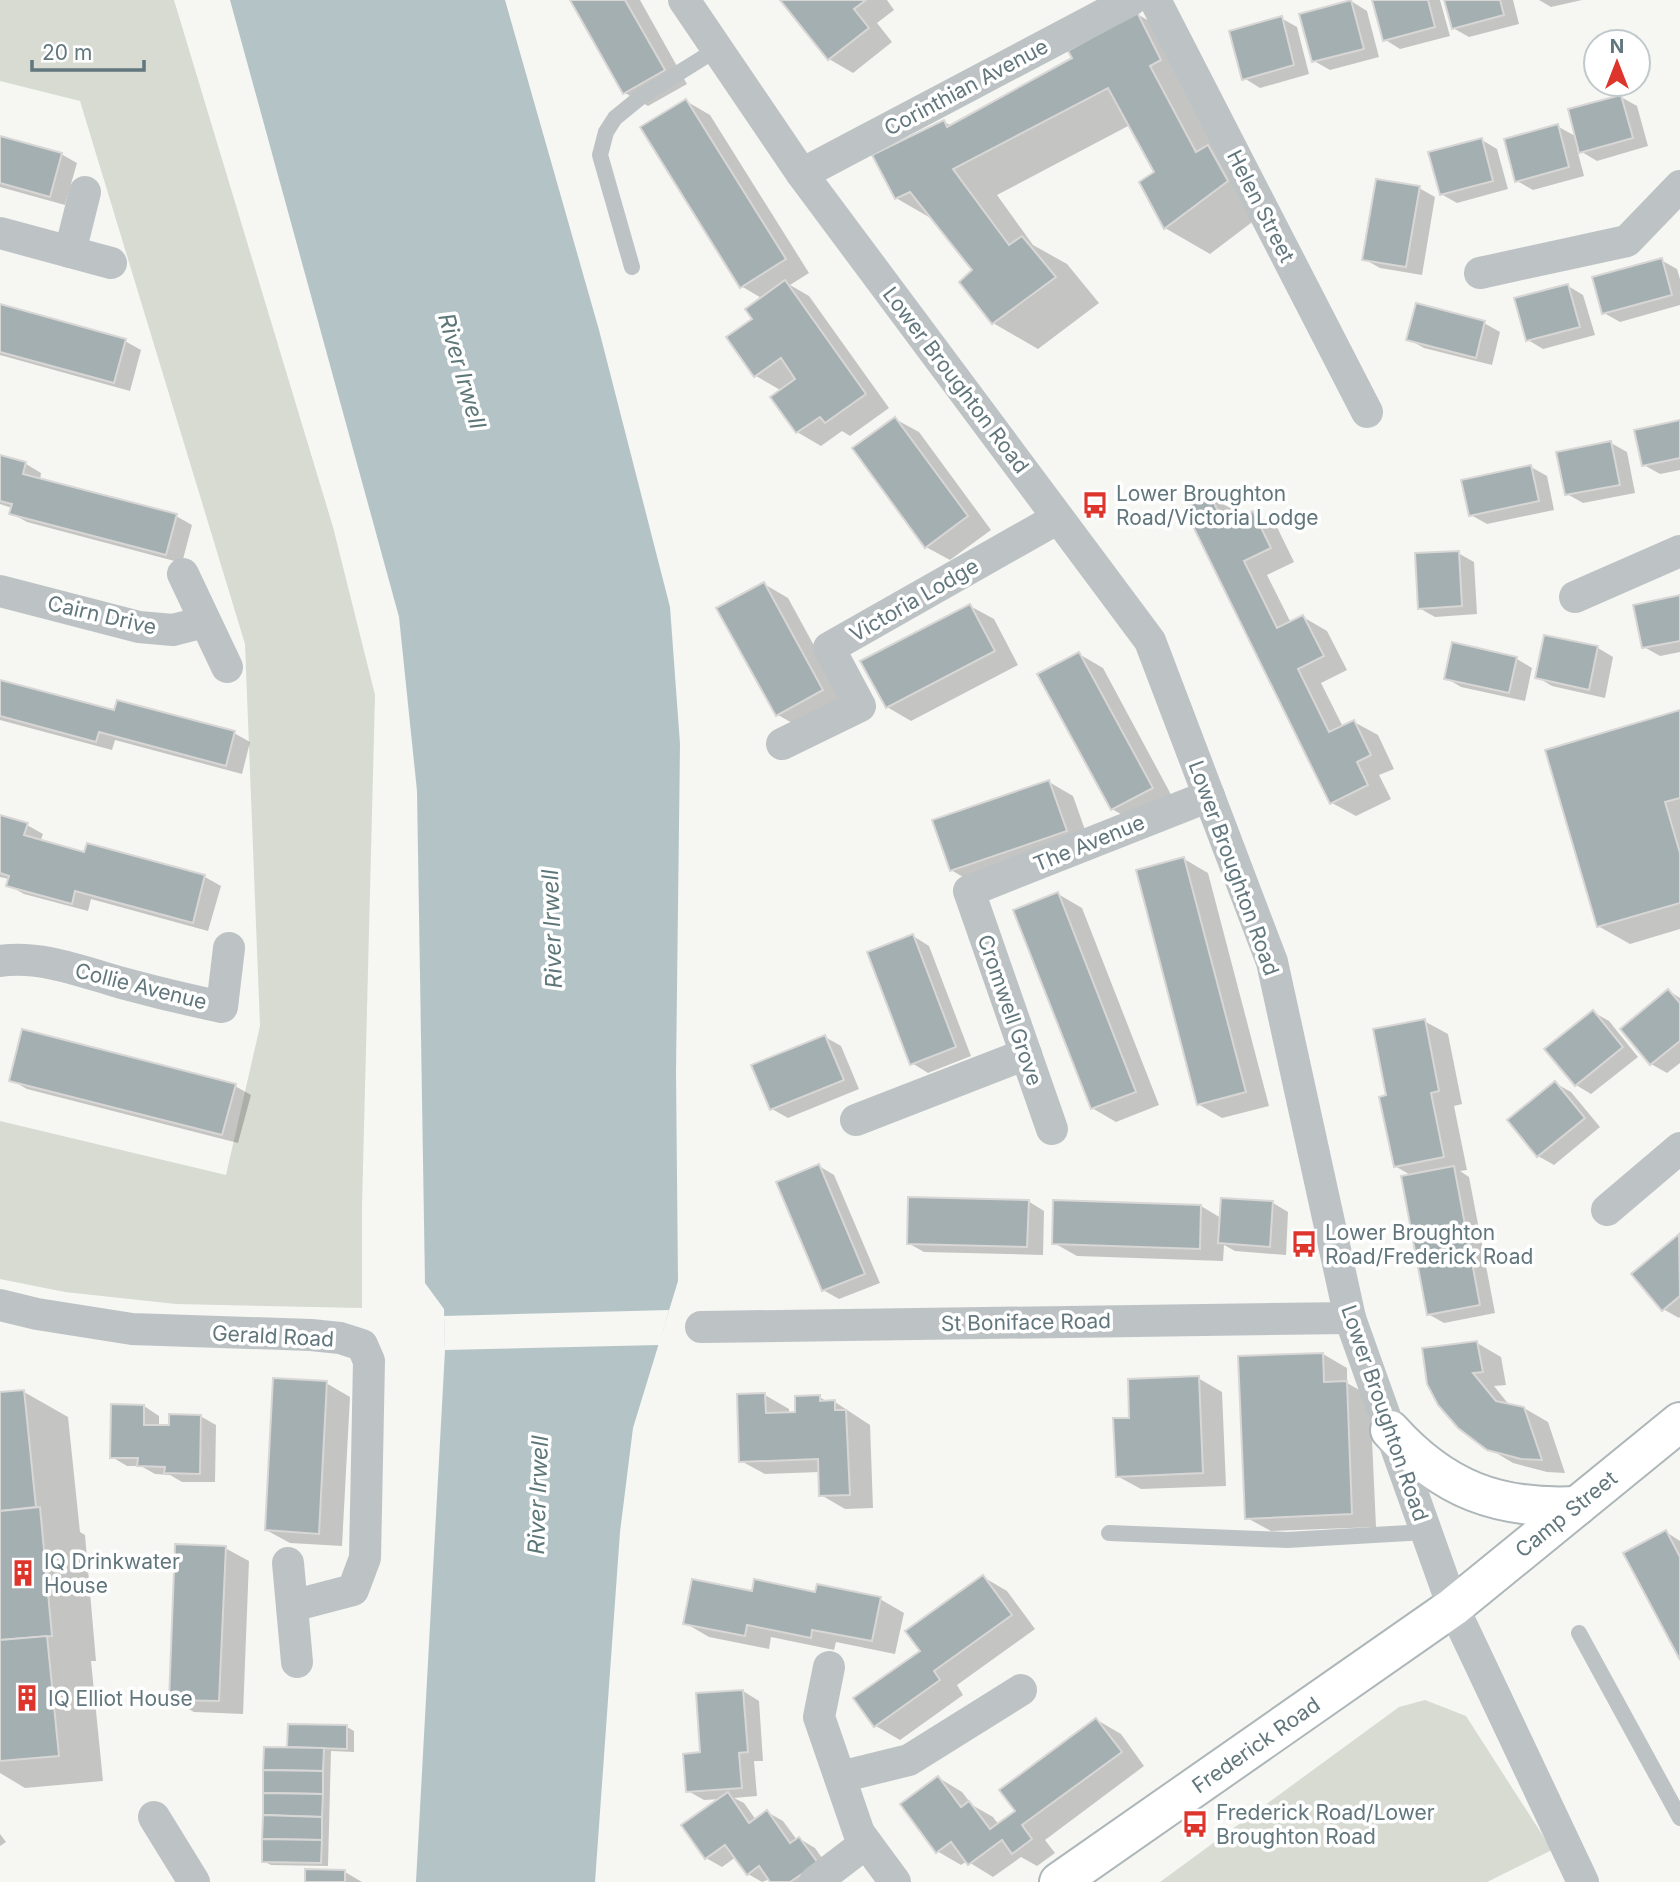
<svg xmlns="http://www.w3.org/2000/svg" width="1680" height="1882" font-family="Inter,sans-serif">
	<rect width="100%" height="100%" fill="#f6f6f3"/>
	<g fill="#d7dbd2">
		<path d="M0 0H174L333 527 375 695 362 1206V1308L176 1304 65 1292 0 1279V1121L226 1175 260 1026 245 644 80 101 0 81Z"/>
		<path d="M1425 1700 1466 1716 1552 1850 1487 1882H1160L1399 1707Z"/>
	</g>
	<path fill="#b4c4c6" d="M230 0H505L599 330 670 607 680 744 676 1071 678 1281 633 1428 620 1532 595 1882H416L445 1350 444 1309 425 1283 417 791 399 617Z"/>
	<path fill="#f6f6f3" d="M669 1310 659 1345 445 1350 444 1316Z"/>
	<g fill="#0003">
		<path d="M572 0H640L687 84 648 106 625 93Z"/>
		<path d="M783 0H887L894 10 877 23 892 42 853 73 829 59Z"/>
		<path d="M1374 0H1440L1450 36 1400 49 1384 39Z"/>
		<path d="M1446 0H1513L1519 24 1469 37 1453 28Z"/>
		<path d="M1539 0H1582L1551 7Z"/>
		<path d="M1351 1 1367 11 1379 57 1330 70 1314 61Z"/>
		<path d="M1137 14 1182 40 1272 207 1210 254 1165 228 1141 182 1156 173 1130 125 997 195 1033 245 1067 264 1099 303 1038 349 993 323 974 271 934 220 896 198 944 122 952 126 1075 58Z"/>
		<path d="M1281 18 1297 27 1309 74 1260 88 1244 78Z"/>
		<path d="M1621 97 1637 106 1648 146 1597 161 1577 149 1584 176 1533 190 1517 181 1557 126 1577 137Z"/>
		<path d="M686 101 710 115 809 273 790 285 809 296 889 408 850 436 842 431 821 446 797 432 782 391 756 376 754 320 763 299 741 286Z"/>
		<path d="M0 137 61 154 77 163 65 205 0 187Z"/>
		<path d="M1482 140 1497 149 1508 189 1457 203 1441 194Z"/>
		<path d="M1419 188 1435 197 1422 275 1380 268 1364 259Z"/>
		<path d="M1661 260 1677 269 1680 279V305L1620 322 1604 313Z"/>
		<path d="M1568 286 1583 295 1595 335 1543 349 1528 340Z"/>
		<path d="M0 306 125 341 141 350 130 391 0 355Z"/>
		<path d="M1484 323 1500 332 1492 365 1424 348 1408 339Z"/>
		<path d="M895 419 919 432 991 530 950 560 926 547Z"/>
		<path d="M1680 422V470L1660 474 1644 465Z"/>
		<path d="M1611 443 1627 452 1635 493 1583 503 1567 494Z"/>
		<path d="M0 457 26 464 41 473 40 480 176 516 192 525 182 563 27 522 11 513 12 508 0 504Z"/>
		<path d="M1531 467 1547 476 1554 510 1487 524 1471 515Z"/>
		<path d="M1210 497 1234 510 1239 520 1253 513 1277 527 1294 562 1267 575 1291 623 1303 617 1327 631 1347 670 1321 683 1343 727 1354 722 1378 735 1394 769 1379 775 1391 799 1356 816 1332 803Z"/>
		<path d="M1458 553 1474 562 1477 614 1435 617 1419 608Z"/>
		<path d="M764 584 788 598 846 704 801 728 778 715Z"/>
		<path d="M1680 597V652L1660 656 1644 647Z"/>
		<path d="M970 606 994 619 1018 665 911 721 887 707Z"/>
		<path d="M1598 648 1613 657 1605 698 1552 686 1537 677Z"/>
		<path d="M1079 654 1103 668 1175 802 1136 823 1112 809Z"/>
		<path d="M1517 659 1532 668 1525 701 1461 687 1446 678Z"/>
		<path d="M0 681 115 712 234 733 250 742 242 774 115 740 112 750 0 720Z"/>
		<path d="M1680 712V929L1630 944 1598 926Z"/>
		<path d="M1049 782 1073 796 1090 844 975 884 951 870Z"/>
		<path d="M0 817 27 825 43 834 40 842 86 854 88 845 205 877 221 886 208 931 91 899 88 911 24 894 8 885 9 879 0 877Z"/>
		<path d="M1184 859 1208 873 1269 1106 1222 1118 1198 1104Z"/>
		<path d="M1058 894 1082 908 1159 1105 1116 1122 1092 1108Z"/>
		<path d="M913 936 929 946 971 1056 928 1073 912 1063Z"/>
		<path d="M1669 991 1680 998V1063L1667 1073 1651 1064Z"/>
		<path d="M1593 1012 1609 1021 1638 1057 1591 1094 1576 1085Z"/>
		<path d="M1424 1021 1448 1034 1462 1104 1454 1106 1467 1170 1460 1171 1469 1177 1495 1313 1444 1323 1428 1314 1412 1176 1395 1166 1388 1096Z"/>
		<path d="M825 1037 841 1046 859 1089 788 1118 772 1109Z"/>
		<path d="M11 1080 235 1086 251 1095 238 1143 27 1089Z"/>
		<path d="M1555 1083 1571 1092 1600 1127 1554 1165 1538 1156Z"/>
		<path d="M819 1166 834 1175 880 1283 839 1299 823 1290Z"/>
		<path d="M1028 1201 1044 1211 1043 1255 924 1252 908 1243Z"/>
		<path d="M1273 1203 1288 1212 1286 1255 1235 1251 1224 1245 1223 1261 1077 1256 1054 1243 1201 1206 1221 1218Z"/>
		<path d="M1680 1237V1317L1679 1318 1663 1309 1634 1274Z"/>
		<path d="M1477 1343 1501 1357 1506 1385 1494 1386 1510 1406 1524 1408 1548 1422 1565 1473 1547 1472 1513 1463 1488 1448 1429 1384Z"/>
		<path d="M1323 1354 1347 1368V1383L1370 1396 1376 1527 1271 1531 1247 1518Z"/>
		<path d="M1198 1378 1222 1392 1226 1486 1141 1489 1117 1476Z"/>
		<path d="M326 1383 350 1397 342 1546 290 1543 266 1530Z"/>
		<path d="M24 1392 68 1417 80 1532 85 1535 96 1661H91L103 1781 25 1788 0 1773V1394Z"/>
		<path d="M765 1395 789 1409V1414H797L819 1397 828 1402H835L870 1425 873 1508 845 1509 821 1495 820 1472 765 1474 741 1461Z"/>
		<path d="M144 1406 159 1416V1427H171L200 1416 216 1425 215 1482H182L170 1475 155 1474 141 1466H127L112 1457Z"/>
		<path d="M1666 1532 1680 1541V1656Z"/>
		<path d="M225 1548 249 1561 243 1714 194 1712 170 1699Z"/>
		<path d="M983 1577 1007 1591 1035 1629 957 1685 963 1695 900 1740 876 1726 856 1699 923 1651Z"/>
		<path d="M753 1593 817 1594 880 1599 904 1613 895 1654 836 1642 834 1650 771 1637 769 1649 709 1637 685 1623Z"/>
		<path d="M743 1691 759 1701 763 1761H754L757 1796 734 1798 744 1803 756 1820 767 1812 783 1821 797 1840 800 1839 815 1848 832 1872 818 1882H772L770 1879 762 1882 748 1874 736 1857 722 1867 706 1858 721 1799 704 1800 688 1791 702 1754Z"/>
		<path d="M1097 1720 1121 1734 1144 1766 1045 1840 1055 1853 1037 1866 1021 1857 993 1877 967 1861 961 1865 937 1851 939 1778 962 1792 972 1805 993 1817 999 1825 1017 1811Z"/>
		<path d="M290 1726 347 1727 354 1731V1752L331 1751 328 1866 271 1865 263 1861 289 1749Z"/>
		<path d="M0 1834 6 1842 0 1846Z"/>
		<path d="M345 1872 362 1882H307Z"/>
	</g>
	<g fill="#a4afb2" stroke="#d8d7d6" stroke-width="2">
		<path d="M570 0H625L665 70 623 94Z"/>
		<path d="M780 0H866L854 9 869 28 828 60Z"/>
		<path d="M1351 0 1364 49 1312 62 1299 14Z"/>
		<path d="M1372 0H1428L1435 27 1383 41Z"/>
		<path d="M1444 0H1500L1504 15 1452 29Z"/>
		<path d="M1137 12 1161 60 1150 66 1196 152 1208 145 1228 181 1164 229 1139 182 1154 172 1108 88 953 169 1009 245 1022 236 1056 277 992 324 959 282 972 270 910 192 895 199 872 155 944 120 947 127 1072 58 1068 51Z"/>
		<path d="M1282 16 1294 65 1242 80 1229 31Z"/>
		<path d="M1621 95 1633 138 1579 153 1568 109Z"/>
		<path d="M686 99 786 259 740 288 640 127Z"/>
		<path d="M1558 124 1569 167 1515 182 1504 139Z"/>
		<path d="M0 136 62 153 50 197 0 183Z"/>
		<path d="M1482 138 1493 181 1440 195 1428 152Z"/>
		<path d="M1376 179 1420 186 1406 267 1362 260Z"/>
		<path d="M1662 258 1672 295 1602 314 1592 277Z"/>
		<path d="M785 280 866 394 825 423 820 417 796 433 770 397 795 379 781 358 754 377 726 337 752 319 745 309Z"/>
		<path d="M1568 284 1580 327 1526 341 1514 298Z"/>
		<path d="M1416 303 1485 321 1476 358 1406 340Z"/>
		<path d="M0 304 126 339 114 383 0 352Z"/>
		<path d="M895 417 968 516 925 548 852 448Z"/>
		<path d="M1680 420V458L1642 466 1634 430Z"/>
		<path d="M1611 441 1620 485 1565 495 1556 452Z"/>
		<path d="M0 455 26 462 23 474 177 514 166 555 9 514 12 504 0 501Z"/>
		<path d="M1531 465 1539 501 1469 516 1461 480Z"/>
		<path d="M1210 495 1225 525 1253 511 1271 548 1244 561 1277 628 1303 615 1324 656 1298 669 1329 732 1354 720 1371 755 1357 762 1368 785 1330 804 1184 508Z"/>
		<path d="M1459 551 1462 606 1418 609 1415 553Z"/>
		<path d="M764 582 823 690 776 716 716 608Z"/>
		<path d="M1680 595V641L1642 648 1633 605Z"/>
		<path d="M970 604 995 651 886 708 860 661Z"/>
		<path d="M1544 635 1598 646 1589 690 1535 678Z"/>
		<path d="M1452 642 1517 657 1509 693 1444 679Z"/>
		<path d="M1079 652 1153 788 1111 810 1037 674Z"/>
		<path d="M0 680 114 710 117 700 235 731 226 766 99 732 96 742 0 716Z"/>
		<path d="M1680 710V798L1665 802 1680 853V903L1597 927 1545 750Z"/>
		<path d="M1049 780 1067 831 950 871 932 820Z"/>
		<path d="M0 815 28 823 24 835 84 852 87 843 205 875 193 923 75 891 72 904 6 886 9 876 0 873Z"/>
		<path d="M1184 857 1246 1092 1197 1105 1136 870Z"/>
		<path d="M1058 892 1136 1092 1091 1109 1013 910Z"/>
		<path d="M913 934 956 1047 910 1065 867 952Z"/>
		<path d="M1668 989 1680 1003V1041L1650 1065 1620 1029Z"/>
		<path d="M1593 1010 1623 1047 1575 1086 1544 1049Z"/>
		<path d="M1425 1019 1439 1091 1431 1093 1444 1157 1394 1167 1379 1097 1386 1095 1373 1029Z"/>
		<path d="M22 1029 236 1084 222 1135 9 1081Z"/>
		<path d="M825 1035 844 1080 770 1110 751 1065Z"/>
		<path d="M1555 1081 1585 1118 1537 1157 1507 1120Z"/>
		<path d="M819 1164 865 1274 822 1291 776 1182Z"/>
		<path d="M1454 1166 1480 1305 1427 1315 1401 1176Z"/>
		<path d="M908 1197 1029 1200 1027 1247 907 1244Z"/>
		<path d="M1221 1198 1273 1201 1270 1247 1218 1243Z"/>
		<path d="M1053 1200 1201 1205 1200 1249 1052 1244Z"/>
		<path d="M1679 1234 1680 1296 1662 1311 1631 1274Z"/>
		<path d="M1477 1341 1483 1372 1473 1373 1496 1401 1524 1407 1542 1460 1521 1459 1487 1450 1458 1428 1438 1405 1427 1384 1422 1348Z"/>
		<path d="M1323 1353 1324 1382 1347 1381 1352 1514 1245 1519 1238 1356Z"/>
		<path d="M1199 1376 1203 1473 1116 1477 1113 1418H1129L1128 1379Z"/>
		<path d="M273 1378 327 1381 319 1534 265 1530Z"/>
		<path d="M24 1390 36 1507 0 1511V1392Z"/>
		<path d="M765 1393 766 1413 795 1412V1396L820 1395V1401L835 1400V1410H846L850 1495 819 1496 818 1459 739 1462 737 1394Z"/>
		<path d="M111 1404 144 1405V1425H169V1414L201 1415 200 1474 164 1473 165 1467 137 1466 138 1458H110Z"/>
		<path d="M40 1507 52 1636 0 1640V1511Z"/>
		<path d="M1666 1530 1680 1557V1660L1623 1553Z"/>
		<path d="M175 1544 226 1546 219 1701 169 1700Z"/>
		<path d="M983 1575 1012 1615 934 1671 940 1680 874 1727 853 1698 920 1651 905 1631Z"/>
		<path d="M692 1579 752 1591 754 1579 815 1592 817 1584 881 1597 872 1641 812 1630 811 1638 747 1625 745 1636 683 1624Z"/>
		<path d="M47 1636 59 1756 0 1761V1640Z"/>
		<path d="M743 1690 748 1752 739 1753 742 1788 686 1792 683 1754 700 1752 696 1693Z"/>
		<path d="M1096 1718 1122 1752 1022 1825 1032 1839 1012 1854 1002 1840 968 1865 951 1842 936 1853 900 1804 938 1776 961 1807 969 1801 990 1829 1015 1811 999 1790Z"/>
		<path d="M288 1724 347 1725V1749L287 1747Z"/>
		<path d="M264 1747 324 1748 323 1771 263 1770Z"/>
		<path d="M263 1770 323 1771V1794L263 1793Z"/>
		<path d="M728 1792 749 1823 767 1810 790 1843 799 1837 818 1863 790 1882H770L759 1866 747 1875 725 1845 705 1859 681 1825Z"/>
		<path d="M263 1793 323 1794 322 1817 263 1815Z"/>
		<path d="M263 1815 322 1817V1840L262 1839Z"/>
		<path d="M262 1839 322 1840 321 1863 262 1862Z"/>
		<path d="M305 1869 345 1870V1882H305Z"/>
	</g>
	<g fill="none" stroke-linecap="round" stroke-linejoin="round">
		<defs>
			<g id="secondary">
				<path d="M1390 1430C1443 1489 1498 1510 1577 1506"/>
				<path d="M1059 1882 1453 1607 1680 1422"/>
			</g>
		</defs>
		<use href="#secondary" stroke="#adb6b8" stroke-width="42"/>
		<g stroke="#bdc3c5" stroke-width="16">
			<path d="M632 267 600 155 606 132 615 118 642 96 717 49"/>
			<path d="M1109 1533 1287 1540 1426 1532"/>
			<path d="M1579 1633 1680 1818"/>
		</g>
		<g stroke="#bdc3c5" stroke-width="32">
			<path d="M684 0 802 174 1150 641 1272 962 1350 1318 1453 1607 1583 1882"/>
			<path d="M1155 0 1367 412"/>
			<path d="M802 174 1131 0"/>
			<path d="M0 233 111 263"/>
			<path d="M70 252 85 192"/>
			<path d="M1480 273 1627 241 1680 186"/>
			<path d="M183 574 227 667"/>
			<path d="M0 591 139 627 173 630 204 622"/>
			<path d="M1575 597 1680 551"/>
			<path d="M782 744 860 706 829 648 1058 518"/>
			<path d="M0 961C41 955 83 972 122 983 155 992 188 1000 222 1007L229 948"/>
			<path d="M856 1120 1026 1054"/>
			<path d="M1052 1129 969 891 1209 796"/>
			<path d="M1607 1210 1680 1148"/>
			<path d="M0 1305 37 1314 132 1329 311 1335 340 1338 362 1345 369 1361 365 1558 353 1590 292 1606"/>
			<path d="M701 1327 1350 1318"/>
			<path d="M288 1563 297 1662"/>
			<path d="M829 1667 819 1717 859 1833 895 1882"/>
			<path d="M840 1777 909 1760 1021 1690"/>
			<path d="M154 1817 194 1882"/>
			<path d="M815 1882 866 1843"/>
		</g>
		<use href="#secondary" stroke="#fff" stroke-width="38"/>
	</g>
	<defs>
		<symbol id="bus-bare" viewBox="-9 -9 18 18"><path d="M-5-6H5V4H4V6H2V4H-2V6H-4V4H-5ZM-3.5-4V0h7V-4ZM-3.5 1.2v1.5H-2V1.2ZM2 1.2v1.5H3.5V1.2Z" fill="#dd352c" stroke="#fff" stroke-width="2.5" paint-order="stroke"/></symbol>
		<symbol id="building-bare" viewBox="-9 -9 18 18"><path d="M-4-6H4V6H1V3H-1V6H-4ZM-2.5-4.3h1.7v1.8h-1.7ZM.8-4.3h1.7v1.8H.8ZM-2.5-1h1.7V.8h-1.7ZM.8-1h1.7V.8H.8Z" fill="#dd352c" stroke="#fff" stroke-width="2.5" paint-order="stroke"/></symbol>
	</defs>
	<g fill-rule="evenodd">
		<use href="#bus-bare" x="1076" y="486" width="38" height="38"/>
		<use href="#bus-bare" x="1285" y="1225" width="38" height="38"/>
		<use href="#building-bare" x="4" y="1554" width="38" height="38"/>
		<use href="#building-bare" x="8" y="1679" width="38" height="38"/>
		<use href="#bus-bare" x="1176" y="1805" width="38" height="38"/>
	</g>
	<g text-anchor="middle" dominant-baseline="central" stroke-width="7" stroke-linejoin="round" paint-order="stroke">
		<g font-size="21" fill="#62777d" stroke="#fff">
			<text transform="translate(966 87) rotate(-28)">Corinthian Avenue</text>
			<text transform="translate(1261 206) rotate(63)">Helen Street</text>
			<text transform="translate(956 380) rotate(53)">Lower Broughton Road</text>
			<text transform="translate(914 600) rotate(-30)">Victoria Lodge</text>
			<text transform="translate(102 615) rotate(13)">Cairn Drive</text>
			<text transform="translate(1089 843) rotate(-22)">The Avenue</text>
			<text transform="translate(1234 868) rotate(70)">Lower Broughton Road</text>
			<text transform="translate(141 986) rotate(14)">Collie Avenue</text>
			<text transform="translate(1010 1010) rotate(71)">Cromwell Grove</text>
			<text transform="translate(1026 1322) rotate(-1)">St Boniface Road</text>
			<text transform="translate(273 1336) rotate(3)">Gerald Road</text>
			<text transform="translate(1385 1413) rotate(71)">Lower Broughton Road</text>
			<text transform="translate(1566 1514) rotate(-39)">Camp Street</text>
			<text transform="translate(1256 1745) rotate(-35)">Frederick Road</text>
		</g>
		<g font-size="21" fill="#62777d" stroke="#fff" text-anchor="start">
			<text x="1116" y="493">Lower Broughton<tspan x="1116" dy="24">Road/Victoria Lodge</tspan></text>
			<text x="1325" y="1232">Lower Broughton<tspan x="1325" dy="24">Road/Frederick Road</tspan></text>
			<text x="44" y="1561">IQ Drinkwater<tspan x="44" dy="24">House</tspan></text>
			<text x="48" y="1698">IQ Elliot House</text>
			<text x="1216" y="1812">Frederick Road/Lower<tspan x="1216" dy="24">Broughton Road</tspan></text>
		</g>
		<g font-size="23" font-style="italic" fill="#5d7678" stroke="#fff">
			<text transform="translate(462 371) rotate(74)">River Irwell</text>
			<text transform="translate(552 929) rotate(-92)">River Irwell</text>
			<text transform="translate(538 1495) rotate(-88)">River Irwell</text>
		</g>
	</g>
	<g transform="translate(1617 63)"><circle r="33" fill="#ffffff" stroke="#c0c9cb" stroke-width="2"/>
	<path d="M0-5L12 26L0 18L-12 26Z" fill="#dd352c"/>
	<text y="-10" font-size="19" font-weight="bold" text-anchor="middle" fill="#62777d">N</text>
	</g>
	<path d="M32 60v10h112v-10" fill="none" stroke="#62777d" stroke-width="3.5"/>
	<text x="42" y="60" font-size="21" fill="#62777d" stroke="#ffffff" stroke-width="5" paint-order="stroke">20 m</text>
</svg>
